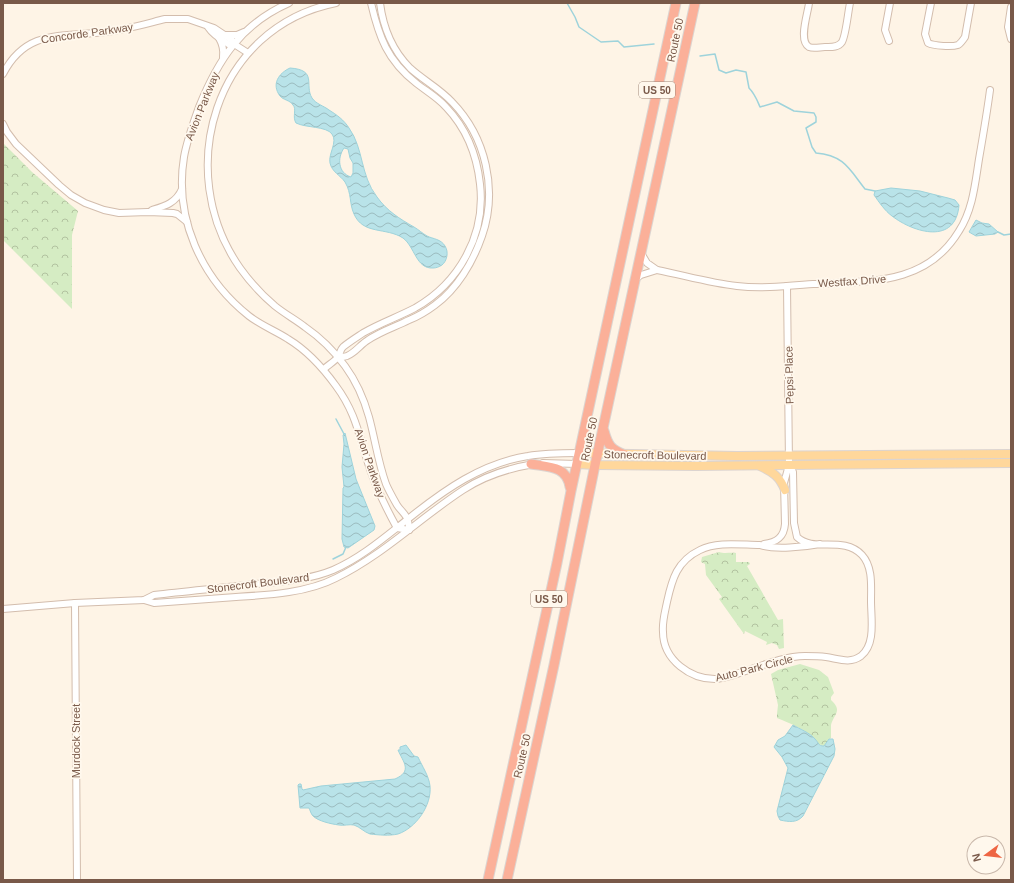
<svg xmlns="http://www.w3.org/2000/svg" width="1014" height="883" font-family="Helvetica,sans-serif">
	<defs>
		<pattern id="forest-crowns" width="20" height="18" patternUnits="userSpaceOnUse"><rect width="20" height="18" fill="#d5ecc3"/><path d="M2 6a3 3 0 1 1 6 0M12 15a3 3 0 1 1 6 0" fill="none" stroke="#b2c2a0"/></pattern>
		<pattern id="water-waves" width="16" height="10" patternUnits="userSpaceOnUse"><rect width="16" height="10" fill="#b9e3e9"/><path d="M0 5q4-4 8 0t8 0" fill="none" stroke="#9bbbbf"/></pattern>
	</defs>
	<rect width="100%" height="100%" fill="#fef4e6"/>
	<g fill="url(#forest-crowns)">
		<path d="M3 143 32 172 78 211 72 235V309L3 240Z"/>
		<path d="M719 552C725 554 730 552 736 553V562H749L750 564 747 566 778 620 783 619 784 648 779 649 777 645 772 643 766 645 767 642 745 631 744 634 719 599 722 597 706 575 705 564 701 562 702 557Z"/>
		<path d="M800 664 819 670 828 677 834 693 831 697V700C843 711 834 714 831 725 831 729 831 734 831 738L829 739 824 746 818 744C813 732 789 723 777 718V714L778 705 771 674 778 670Z"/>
	</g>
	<g fill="url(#water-waves)" stroke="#9ed3db" fill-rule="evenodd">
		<path d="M290 68C318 70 304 85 312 98 316 104 324 106 329 110 337 115 344 120 349 128 364 149 360 175 377 197 387 211 400 219 414 227 419 230 422 233 427 236 433 239 441 239 445 246 449 252 447 261 442 265 439 267 436 268 433 268 416 269 415 247 403 238 386 227 363 235 354 214 349 203 352 194 345 182 340 175 332 172 330 163 328 154 338 142 332 134 326 126 306 128 296 123 292 117 297 109 293 105 290 100 283 100 280 96 271 84 279 73 290 68ZM344 148 348 149 350 158 353 163V173L351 177C338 173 337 158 344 148Z"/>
		<path d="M891 188 920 191 948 198 955 200 959 205C956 245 914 233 892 216 885 211 879 202 874 195L875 191Z"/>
		<path d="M976 220 982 223 989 224 998 232 995 234 976 236 969 232Z"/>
		<path d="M345 433 356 479 375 526 374 530 348 548 344 547 342 539 343 488 344 487 342 467 344 444 343 435Z"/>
		<path d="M793 725C800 729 810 733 815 739 819 743 818 746 824 746L829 739H833L835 749 834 756 803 816C797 823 789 822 780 820L778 816 777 811 788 768 782 757 774 747 778 740 785 736Z"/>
		<path d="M406 745 414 756 418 757C422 766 429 776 430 786 432 805 416 828 398 834 389 836 379 835 370 834 364 832 360 827 354 825 349 824 344 826 339 825 331 824 318 821 313 816 311 814 310 810 309 808H300L298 785 299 784H301L302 789 303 790 321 786 395 779C413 771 403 762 398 750H400V747Z"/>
	</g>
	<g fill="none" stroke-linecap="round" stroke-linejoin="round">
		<g stroke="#9ed3db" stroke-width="1.5">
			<path d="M567 3 575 17 579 27 601 42 618 41 624 47 654 44"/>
			<path d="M700 56 715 54 719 70 726 73 736 70 746 72 749 88C755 94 757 100 760 107L777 102 794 111 814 113 816 117V122L806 128 812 147 816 153C844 155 850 170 865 189L875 191"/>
			<path d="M998 232 1004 235 1011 234"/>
			<path d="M336 419 344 434"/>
			<path d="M333 559 343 554 346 547"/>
		</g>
		<defs>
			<g id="minor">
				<path d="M289 3C241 24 218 60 199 107 193 124 187 140 184 157 174 218 201 278 249 316 262 326 276 331 288 339 308 351 323 368 336 386 356 413 359 436 369 466 376 488 386 508 397 528L409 530"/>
				<path d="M336 3C215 27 172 171 240 268 250 282 262 295 275 306 285 314 296 320 305 327 321 338 334 351 345 366 356 381 364 399 369 417 375 439 378 462 386 484 389 491 393 498 397 505 400 510 407 515 408 521 409 524 409 527 409 530"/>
				<path d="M809 3C808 13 798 41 809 47 814 49 820 47 825 47 830 47 838 48 842 42 846 35 848 12 850 3"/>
				<path d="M931 3 925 34 928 43C934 46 952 47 958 45 961 43 963 40 965 37L971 3"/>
				<path d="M208 27C214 36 222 40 230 45L234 44"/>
				<path d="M224 35H237L244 32"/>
				<path d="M219 38C223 45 224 50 223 57"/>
				<path d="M1011 39 1008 27 1011 7"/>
				<path d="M889 41 885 30 890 3"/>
				<path d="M3 74C26 29 62 37 105 32 125 30 145 24 165 19H188L214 28 232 40 234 44 248 53"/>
				<path d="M3 124 7 132 16 144 59 185 71 195 85 203 104 210 119 213 148 212 173 213 177 214 187 222"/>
				<path d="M152 210C165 206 176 203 182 189"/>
				<path d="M641 253 647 263 657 270C683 275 710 283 737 286 762 289 788 286 813 284 868 281 926 286 959 231 973 209 975 184 979 159 983 136 987 113 990 90"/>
				<path d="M635 279 641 275 657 270"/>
				<path d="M338 357C340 357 345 357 347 356 355 353 361 344 368 340 381 331 395 327 409 320 419 316 427 311 435 305 457 289 473 262 482 236 498 190 486 137 452 102 439 88 423 80 410 68 393 51 383 27 380 3"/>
				<path d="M324 369C328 365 334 362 338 357 340 354 340 350 343 347 349 342 357 337 363 333 380 323 398 317 415 308 459 283 486 235 480 184 477 156 466 128 446 107 437 97 426 91 416 83 387 60 379 37 371 3"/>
				<path d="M543 463 577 464"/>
				<path d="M789 465 793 472 794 523 797 537C814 553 843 535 862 555 873 567 871 586 871 601 871 619 876 644 861 656 850 664 839 659 826 657 819 656 812 656 805 656 776 656 746 674 717 679 691 680 663 660 663 632 662 622 665 612 667 602 672 579 677 561 700 550 717 541 742 545 760 545 775 550 804 547 820 544"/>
				<path d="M764 544C777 542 784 537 785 524L784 483 789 465 787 286"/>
				<path d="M144 600 154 603C181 601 208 599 236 597 268 595 307 593 336 578 383 555 420 518 463 490 484 476 510 468 534 464"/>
				<path d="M75 603 77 880"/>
				<path d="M3 609 75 603 144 600 154 595C188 591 222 588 256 584 282 581 309 580 333 570 361 558 385 537 408 519 444 490 482 463 528 456 545 453 562 453 579 453"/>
			</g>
			<g id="major">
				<path d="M579 453 737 456 1011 454"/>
				<path d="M577 464 595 465 696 466 1011 463"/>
				<path d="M760 466C773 472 780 477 785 490"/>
			</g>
			<g id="highway">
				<path d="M604 431C608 446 611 449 625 455"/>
				<path d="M531 464C549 467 567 466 570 487"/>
				<path d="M488 880 557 563 571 491 676 3"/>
				<path d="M507 880 554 665 595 465 695 3"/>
			</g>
		</defs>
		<use href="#minor" stroke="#d3bdad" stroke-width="8"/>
		<use href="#major" stroke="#dcd4d0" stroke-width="10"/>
		<use href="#highway" stroke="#dcd4d0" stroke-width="11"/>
		<use href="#minor" stroke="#fff" stroke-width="6"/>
		<use href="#major" stroke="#ffd79b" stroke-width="8"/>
		<use href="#highway" stroke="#fbb099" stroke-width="9"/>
	</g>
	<g text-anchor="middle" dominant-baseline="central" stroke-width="3.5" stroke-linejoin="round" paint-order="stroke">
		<g fill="#fff8ed" stroke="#a1897a" stroke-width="1">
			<rect x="639" y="82" width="36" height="16" rx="3"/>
			<rect x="531" y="591" width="36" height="16" rx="3"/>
		</g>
		<g font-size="10" font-weight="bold" fill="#795949">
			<text x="657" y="90">US 50</text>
			<text x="549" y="599">US 50</text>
		</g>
		<g font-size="11" fill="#795949" stroke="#fff8ed">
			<text transform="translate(87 33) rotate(-8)">Concorde Parkway</text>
			<text transform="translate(675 40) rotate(-78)">Route 50</text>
			<text transform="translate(202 106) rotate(-68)">Avion Parkway</text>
			<text transform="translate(852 281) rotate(-4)">Westfax Drive</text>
			<text transform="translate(789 375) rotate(-91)">Pepsi Place</text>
			<text transform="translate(589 439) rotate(-78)">Route 50</text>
			<text transform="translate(655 455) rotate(1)">Stonecroft Boulevard</text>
			<text transform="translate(370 463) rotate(71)">Avion Parkway</text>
			<text transform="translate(258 583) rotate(-7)">Stonecroft Boulevard</text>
			<text transform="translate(754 668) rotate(-14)">Auto Park Circle</text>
			<text transform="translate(76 741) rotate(-90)">Murdock Street</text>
			<text transform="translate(522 756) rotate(-77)">Route 50</text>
		</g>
	</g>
	<rect width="1014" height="883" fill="none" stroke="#795949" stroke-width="8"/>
	<g transform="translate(986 855) rotate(255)"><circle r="19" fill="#fff8ed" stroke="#c9b8ab"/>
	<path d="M0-3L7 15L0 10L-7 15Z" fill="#ee6644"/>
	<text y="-6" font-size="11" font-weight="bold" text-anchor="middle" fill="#795949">N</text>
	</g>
</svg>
